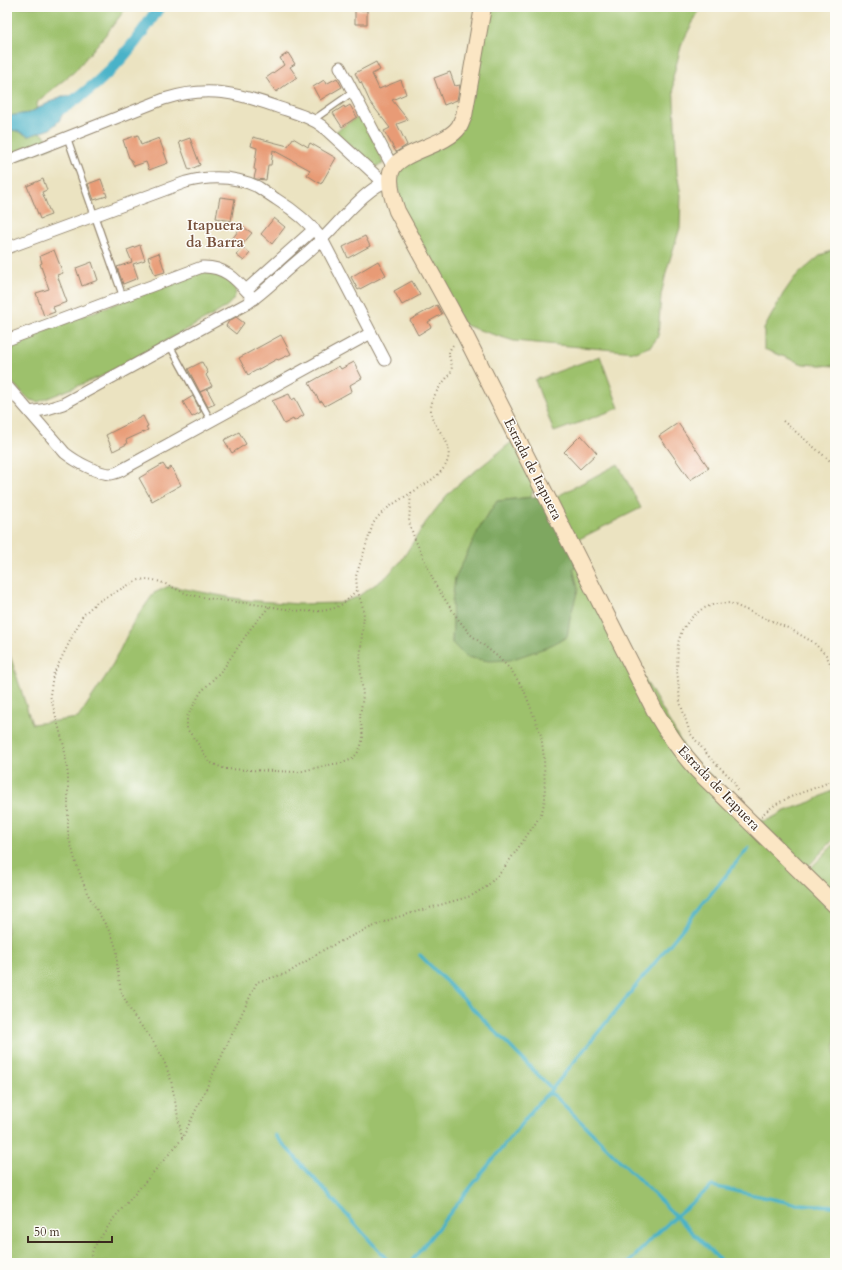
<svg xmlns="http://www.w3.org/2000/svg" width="842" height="1270" font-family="Cardo,serif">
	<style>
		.green { fill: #9dc16c; stroke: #6c7645 }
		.forest { fill: #7ea760; stroke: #5c683f }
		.water { fill: #49b2c8; stroke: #426e73 }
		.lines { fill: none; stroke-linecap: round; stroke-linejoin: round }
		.stream { stroke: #49b2c8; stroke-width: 3.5 }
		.canal { stroke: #49b2c8; stroke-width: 12 }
		.building { fill: #e89b76 }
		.lane-casing { stroke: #938670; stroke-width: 8 }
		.street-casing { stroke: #938670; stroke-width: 13 }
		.secondary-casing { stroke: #938670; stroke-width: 18 }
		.path { stroke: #938670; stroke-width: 2; stroke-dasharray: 1 3; stroke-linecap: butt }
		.lane { stroke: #fff; stroke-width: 5.5 }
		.street { stroke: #fff; stroke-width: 11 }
		.secondary { stroke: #fbe6c4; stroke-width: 16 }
		.labels { text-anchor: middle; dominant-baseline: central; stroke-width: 3; stroke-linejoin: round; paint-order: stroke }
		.street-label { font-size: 14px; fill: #3b2a1e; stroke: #fdfcf7 }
		.neighbourhood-label { font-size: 15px; font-weight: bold; fill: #78523d; stroke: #fdfcf7 }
	</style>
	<rect width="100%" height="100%" fill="#fdfcf7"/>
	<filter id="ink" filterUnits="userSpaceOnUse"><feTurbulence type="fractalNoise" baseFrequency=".025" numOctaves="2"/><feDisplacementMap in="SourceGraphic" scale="8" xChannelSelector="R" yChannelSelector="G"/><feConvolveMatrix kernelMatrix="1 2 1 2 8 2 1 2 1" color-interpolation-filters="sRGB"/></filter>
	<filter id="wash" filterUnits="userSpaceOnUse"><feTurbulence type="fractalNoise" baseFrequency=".012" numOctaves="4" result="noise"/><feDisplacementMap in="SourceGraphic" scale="16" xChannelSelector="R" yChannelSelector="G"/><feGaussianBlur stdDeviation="0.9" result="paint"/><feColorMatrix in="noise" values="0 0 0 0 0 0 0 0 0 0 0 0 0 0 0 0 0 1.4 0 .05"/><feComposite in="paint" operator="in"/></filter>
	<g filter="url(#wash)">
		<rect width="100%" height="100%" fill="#ebe3c1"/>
		<path class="green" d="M7 7H127L107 33 74 72 38 101 36 109 29 113 9 116 7 115Z
			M488 7H701L682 43 673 77 677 174 681 195 680 228 667 269 661 295 658 337 651 346 636 352 514 341 476 329 463 324 403 212 396 178 405 161 451 139Z
			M362 114 381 157 383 164 375 167 335 132Z
			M7 129 17 131 29 136 41 132 54 146 7 164Z
			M835 249V366L803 364 764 349V329L783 294 795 277 821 255Z
			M204 271C215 271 217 273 227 279 247 293 228 306 215 314L102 376 38 402 30 400 7 378V344Z
			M600 356 619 408 554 432 535 380Z
			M513 441 535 483 531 497 497 501 481 525 455 578 452 643 466 657 567 637 570 618 578 589 573 568 579 565 688 754 754 818 764 821 770 819 785 811 811 802 835 789V838L799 876 835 912V1263H7V646L32 724 78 718 110 670 133 623 154 593 169 586 244 600 299 604 340 603 357 597 386 577 401 561 426 522 447 495 454 488Z
			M618 464 641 508 575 541 552 499Z
			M835 843V900L806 873Z"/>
		<path class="forest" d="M542 496 581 563 573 568 578 589 570 618 567 637 545 648 510 660 489 661 466 657 452 643 453 623 452 602 455 578 481 525 497 501Z"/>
		<path class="water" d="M62 96H72L59 121 50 129 29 136 17 131 7 129V115L9 116 29 113Z"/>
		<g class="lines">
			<path class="stream" d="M420 955 552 1089
				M548 1094H552L555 1096 723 1263
				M275 1135 390 1263
				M410 1263 538 1103 552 1089 749 847
				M629 1263 649 1241 676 1216 712 1186 796 1204 835 1206"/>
			<path class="canal" d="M55 112C99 89 133 49 159 7"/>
		</g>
		<g id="blocks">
			<path class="building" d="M355 10H367V24H355Z
				M288 53 295 64 290 67 297 77 276 92 266 78 284 65 280 58Z
				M376 62 380 70 372 74 379 89 401 80 406 94 392 100 408 120 397 124 407 145 396 152 384 131 390 128 370 102 361 82 360 83 355 73Z
				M450 72 455 86 460 85 457 100 444 105 434 78Z
				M337 78 342 87 320 100 313 87 324 80 326 84Z
				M350 105 357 117 342 127 333 113 344 106 345 108Z
				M138 135 141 145 159 138 168 163 149 170 146 162 134 166 130 158H129L123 140Z
				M253 137 288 146 293 138 308 147 310 143 336 158 321 184 307 175 310 170 273 150 271 165H268L266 180 256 179 254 178 256 170 254 169 257 148 251 146Z
				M190 138 200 165 189 170 179 142Z
				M43 179 47 190 42 192 51 215 40 219 27 186Z
				M101 179 107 196 94 200 88 184Z
				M220 197 235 199 231 221 216 218Z
				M274 218 285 227 272 244 261 234Z
				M242 226 252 233 241 246 232 239Z
				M365 236 370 246 348 258 343 247Z
				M140 245 145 260 133 264 138 278 123 284 117 267 132 262 127 250Z
				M242 247 250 253 244 261 236 255Z
				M54 250 63 273 57 275 67 302 53 307 55 312 44 316 36 293 49 289 40 264 42 263 40 256Z
				M159 253 165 272 155 275 148 257Z
				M378 261 386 275 358 290 351 277Z
				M92 262 98 280 82 286 76 268Z
				M412 281 420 295 402 305 394 291Z
				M437 305 442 314 428 322 431 327 418 335 410 320Z
				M236 317 244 323 236 334 226 326 229 321Z
				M281 335 291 354 278 360 277 359 248 375 239 358Z
				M202 362 208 373 206 375 212 386 200 392 188 369Z
				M354 362 362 378 350 385 352 391 325 406 322 401 320 402 309 383 339 366 341 369Z
				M207 389 215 404 208 407 200 392Z
				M289 394 292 400 295 398 304 415 294 421 293 419 284 424 272 401Z
				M193 396 201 412 192 417 183 402Z
				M143 416 148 426 146 427 148 430 126 440 127 444 113 451 106 435Z
				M678 423 709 468 690 480 659 436Z
				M239 432 246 444 232 453 224 440Z
				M581 435 597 453 580 469 564 452Z
				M163 464 167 470 171 467 181 485 152 501 139 478Z"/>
		</g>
	</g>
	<g filter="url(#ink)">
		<use href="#blocks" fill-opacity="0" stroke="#938670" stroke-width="1"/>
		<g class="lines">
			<g class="lane-casing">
				<path id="lane" d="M313 120 353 92
					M67 137 123 297
					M170 346 211 421"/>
			</g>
			<g class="street-casing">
				<path id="street" d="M340 67 393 168
					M7 161 164 99C208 85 238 93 280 108 295 113 310 117 322 126L383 182
					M7 248 186 182C209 176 235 176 258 187 264 191 270 195 276 199 294 210 309 222 322 239L385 360
					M246 290 314 229
					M7 340 202 267C227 266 238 282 254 299
					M7 386 65 453C75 461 98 474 111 474 116 473 121 471 125 468L371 333
					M30 412 47 409 63 404 248 303C261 294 273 283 285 272 297 261 310 251 322 239 338 224 369 184 390 181"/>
			</g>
			<g class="secondary-casing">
				<path id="secondary" d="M483 7 464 116C462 119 461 124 459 127 445 147 397 151 391 172 388 184 393 200 397 211L465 335 656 713C668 734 681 752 697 770L835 905"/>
			</g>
			<path class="path" d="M783 421 835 465
				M269 607 251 628 223 669 201 692 187 717V729L199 745 209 762 225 769 298 772 333 764 342 763 350 760 357 754 361 746 363 737 360 716 363 696 360 663 362 634 364 616 363 608 357 589 356 576 373 524C387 498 442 485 448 459 453 436 430 429 431 408 432 397 439 387 446 379 448 376 451 375 451 371 455 361 442 356 455 343
				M737 790 734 781 710 758 690 733 680 702 677 669 678 643 682 630 691 618 702 609 715 604 730 603 788 628 813 642 826 655 832 667 835 670
				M761 816C784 794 809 793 835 779
				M182 1138 171 1080 163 1058 150 1037 133 1015 121 992 117 966V951L112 936 87 893 76 863 68 835V776L64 746 50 695 53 675 83 615 97 602 136 581C156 574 173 590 191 595 214 600 238 602 261 605 282 608 310 615 331 609 343 606 350 598 357 589
				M88 1263 94 1247 114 1218 182 1139 257 982 288 973 325 949 358 933 391 919 471 896 486 887 502 871 535 824 542 812 545 799 544 758 541 735 524 690 511 670 498 657 470 634 458 619 436 586 414 537 409 522 411 492"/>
			<use href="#lane" class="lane"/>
			<use href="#street" class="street"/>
			<use href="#secondary" class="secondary"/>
		</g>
	</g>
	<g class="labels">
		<g class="street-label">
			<text transform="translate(533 469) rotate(63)">Estrada de Itapuera</text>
			<text transform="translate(719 788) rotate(46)">Estrada de Itapuera</text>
		</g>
		<g class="neighbourhood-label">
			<text x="215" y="225">Itapuera<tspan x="215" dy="17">da Barra</tspan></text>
		</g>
	</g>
	<rect width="842" height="1270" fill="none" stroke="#fdfcf7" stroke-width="24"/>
	<path d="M28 1236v6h84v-6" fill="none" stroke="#3b2a1e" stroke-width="2"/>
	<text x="34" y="1236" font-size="12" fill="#3b2a1e" stroke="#fdfcf7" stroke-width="3" paint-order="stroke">50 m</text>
</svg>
